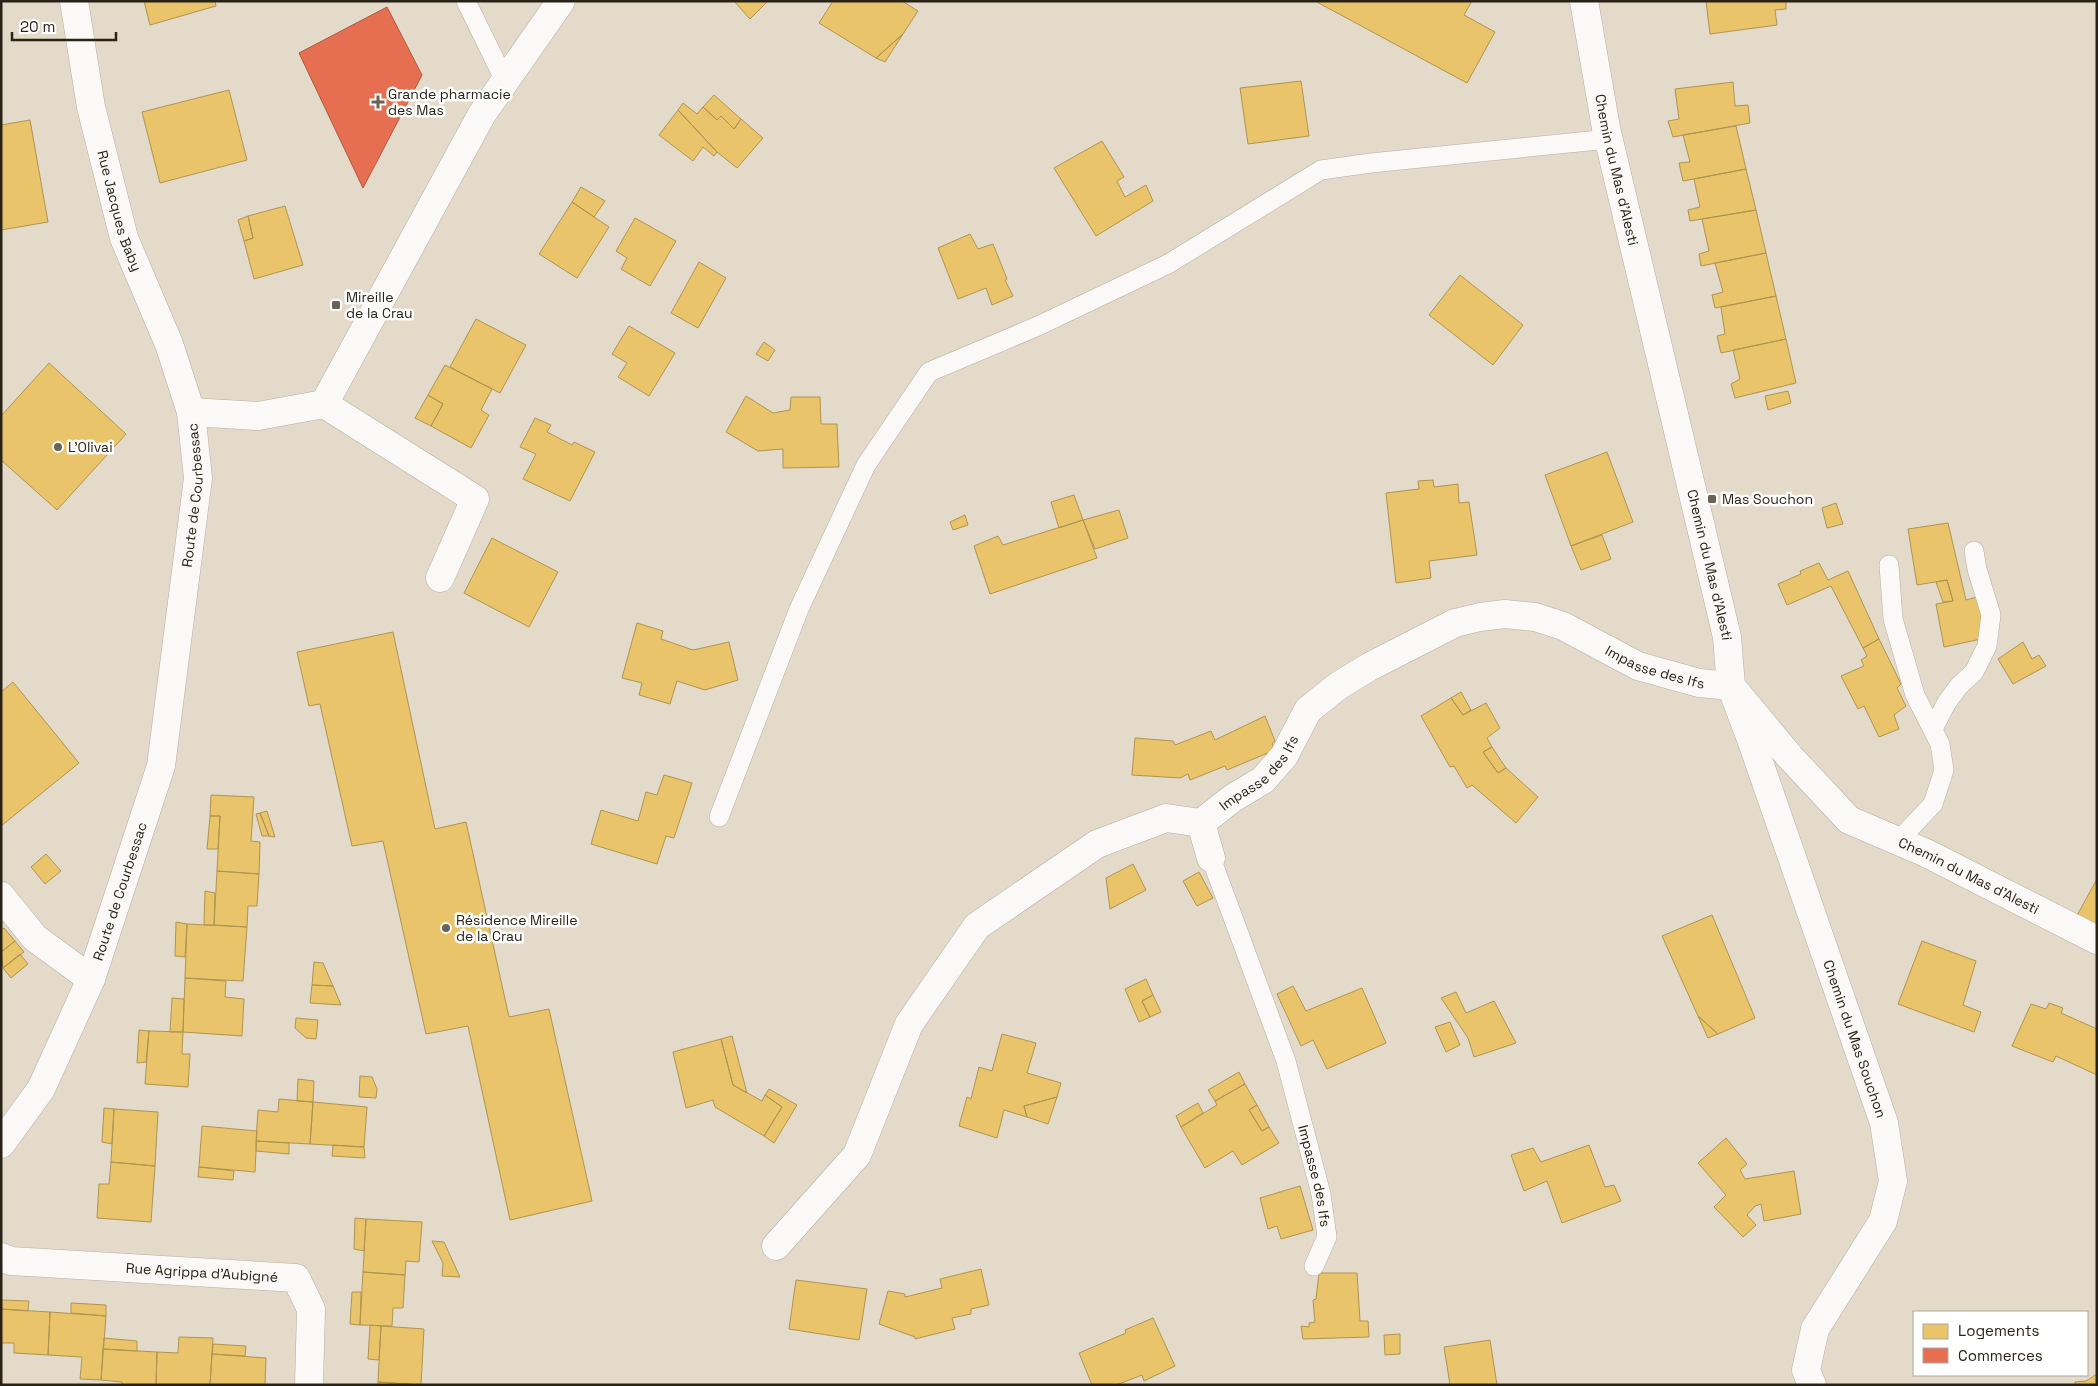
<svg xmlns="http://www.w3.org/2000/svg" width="2098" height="1386" font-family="'Space Grotesk',sans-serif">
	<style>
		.homes { fill: #e9c46a; stroke: #af9451 }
		.shops { fill: #e76f51; stroke: #ae5840 }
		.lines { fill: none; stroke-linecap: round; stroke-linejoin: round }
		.service-casing { stroke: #b5aea1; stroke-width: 20 }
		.minor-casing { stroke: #b5aea1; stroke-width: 29 }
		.tertiary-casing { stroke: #b5aea1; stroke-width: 29 }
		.service { stroke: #fbf9f7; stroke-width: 19 }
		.minor { stroke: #fbf9f7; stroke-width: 28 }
		.tertiary { stroke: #fbf9f7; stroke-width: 28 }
		.poi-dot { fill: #6a6355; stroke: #fff; stroke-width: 2 }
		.labels { text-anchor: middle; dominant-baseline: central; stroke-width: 5; stroke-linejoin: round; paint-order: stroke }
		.poi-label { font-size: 14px; fill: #292317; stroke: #fff; text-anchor: start }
		.street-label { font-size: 14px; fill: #292317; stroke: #fff }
	</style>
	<rect width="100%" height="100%" fill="#e3dac9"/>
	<path class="homes" d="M144 1H215L216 6 150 25Z
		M734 1H768L750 19Z
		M833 1H902L918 11 903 34 876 58 819 23Z
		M1315 1H1472L1464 15 1495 32 1467 83Z
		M1706 1H1786V9L1775 10 1777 25 1710 34Z
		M903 34 885 62 876 58Z
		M1301 81 1309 136 1248 144 1240 88Z
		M1733 82 1735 106 1748 105 1750 123 1673 137 1668 121 1679 119 1675 89Z
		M229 90 247 160 160 183 142 112Z
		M714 95 741 119 734 129 721 116 717 120 703 107Z
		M683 103 697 114 703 107 717 120 721 116 734 129 741 119 763 138 737 168 717 152 678 110Z
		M678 110 717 152 714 156 703 147 693 161 659 135Z
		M30 120 48 222 1 230V125Z
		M1736 126 1746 169 1683 181 1679 163 1690 162 1683 135Z
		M1102 141 1124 177 1117 181 1125 197 1146 185 1153 201 1096 236 1054 168Z
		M1746 169 1756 210 1690 221 1688 210 1700 207 1694 179Z
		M581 187 605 201 594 217 572 202Z
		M572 202 609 227 577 278 539 254Z
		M285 206 303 265 254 279 244 241 253 238 248 216Z
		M1756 210 1766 253 1701 266 1699 254 1709 251 1702 219Z
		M248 216 253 238 244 241 238 220Z
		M635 218 676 241 650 286 621 269 627 258 616 251Z
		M970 234 978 249 993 244 1007 279 1005 280 1013 296 992 305 986 288 958 299 938 248Z
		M1766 253 1776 296 1715 308 1712 295 1723 292 1715 263Z
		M699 262 726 278 698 328 671 313Z
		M1460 275 1523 325 1493 365 1429 315Z
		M1776 296 1786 339 1721 353 1717 336 1725 334 1721 307Z
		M476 319 526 345 500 393 450 367Z
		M629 326 675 353 649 396 618 377 627 363 612 354Z
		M1786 339 1796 383 1735 398 1731 384 1740 379 1733 350Z
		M764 342 775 350 768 361 756 354Z
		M49 363 126 434 57 510 1 460V416Z
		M445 365 492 389 481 410 489 415 471 448 431 426 443 404 428 395Z
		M1788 391 1791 403 1768 410 1765 396Z
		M428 395 443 404 431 426 415 418Z
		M746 396 773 413 790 410 791 397H820L821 424H837L839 467 783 468V449L758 451 726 432Z
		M535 418 551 425 547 432 572 445 574 442 595 452 570 501 523 479 536 454 520 447Z
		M1607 452 1633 522 1571 546 1545 475Z
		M1433 480 1434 487 1458 484 1459 503 1469 502 1477 555 1429 561 1431 578 1396 583 1386 493 1419 489 1418 481Z
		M1074 495 1083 520 1059 528 1051 502Z
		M1836 503 1843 524 1827 528 1822 508Z
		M1119 510 1128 538 1095 549 1083 520Z
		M965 515 968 525 953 530 950 522Z
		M1083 520 1097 558 990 594 974 546 998 536 1003 545Z
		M1948 523 1966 600 1988 594 1995 636 1944 647 1936 604 1953 601 1947 580 1917 585 1908 529Z
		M1602 535 1611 559 1581 570 1571 546Z
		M492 538 558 572 529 627 464 593Z
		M1819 563 1828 580 1848 571 1879 639 1863 648 1831 586 1787 605 1778 584 1801 574 1800 571Z
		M1947 580 1953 601 1943 602 1936 582Z
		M637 623 663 631 661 639 693 650 729 642 738 680 705 690 677 681 670 704 639 695 642 683 622 678Z
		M393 632 435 829 466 822 509 1017 549 1009 592 1201 510 1220 468 1026 426 1034 383 841 352 846 320 704 309 706 297 652Z
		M1879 639 1901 684 1897 688 1906 706 1894 715 1899 729 1879 737 1864 706 1858 709 1841 676 1864 666 1861 660 1867 656 1863 648Z
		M2023 642 2032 659 2039 655 2046 666 2013 684 1998 659Z
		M13 682 79 763 1 826V692Z
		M1461 692 1471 710 1463 715 1451 698Z
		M1451 698 1463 715 1486 703 1500 728 1487 738 1492 747 1483 752 1498 773 1506 768 1538 797 1516 823 1472 785 1467 788 1454 766 1450 767 1421 716Z
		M1265 716 1275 741 1272 744 1275 750 1227 770 1225 766 1190 780 1188 774 1180 778 1132 775 1135 738 1173 741 1175 745 1211 731 1215 740Z
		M1492 747 1506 768 1498 773 1483 752Z
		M664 775 692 783 674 838 666 836 657 864 591 844 601 810 638 821 646 792 657 795Z
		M211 795 254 797 251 841 260 842 259 874 217 871 220 816H210Z
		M267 811 275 837 269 836 260 813Z
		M260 813 269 836H262L256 814Z
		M210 816H220L218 849H207Z
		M46 854 61 871 45 884 31 867Z
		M1133 864 1146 890 1110 909 1106 878Z
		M217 871 259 874 257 906H248L247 927 214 925Z
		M1199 872 1213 898 1197 906 1183 881Z
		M2097 879V930L2075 919Z
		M205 891 215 893 214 925H204Z
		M1712 915 1755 1018 1718 1034 1698 1016 1662 936Z
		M176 922 187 924 185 957 175 956Z
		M187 924 247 927 243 981 185 978Z
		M4 928 15 941 1 952V930Z
		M15 941 24 952 3 968 1 952Z
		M1922 941 1976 961 1963 1005 1981 1012 1974 1032 1898 1004Z
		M20 954 28 964 11 978 3 968Z
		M314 962 323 963 333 986 312 985Z
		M185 978 226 981 225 997 244 999 242 1036 183 1032Z
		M1146 979 1153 995 1142 1001 1150 1017 1139 1022 1125 989Z
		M312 985 333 986 341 1005 310 1003Z
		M1293 986 1306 1011 1362 988 1386 1043 1327 1069 1313 1040 1301 1046 1277 994Z
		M1456 992 1466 1013 1494 1001 1516 1043 1474 1057 1468 1038 1441 998Z
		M1153 995 1161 1012 1150 1017 1142 1001Z
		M172 998 184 999 183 1032H170Z
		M2049 1003 2063 1008 2061 1013 2097 1029V1075L2056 1056 2053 1062 2012 1046 2031 1004 2046 1009Z
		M1698 1016 1718 1034 1708 1038Z
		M296 1018 318 1020 316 1039 306 1038 295 1028Z
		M1450 1022 1460 1045 1446 1052 1435 1027Z
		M139 1030 149 1031 146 1062 137 1063Z
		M149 1031 183 1032 182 1054H190L188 1087 145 1084Z
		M1002 1034 1036 1043 1027 1073 1061 1083 1057 1097 1024 1106 1027 1117 1004 1110 997 1138 959 1126 967 1097 971 1099 979 1067 992 1071Z
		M732 1036 747 1093 733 1085 721 1039Z
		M721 1039 733 1085 762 1101 765 1095 782 1107 764 1136 715 1107 713 1100 686 1108 673 1052Z
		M1239 1072 1245 1084 1215 1101 1208 1090Z
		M360 1076 372 1077 377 1089 376 1098 359 1097Z
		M298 1079 314 1081 313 1102 297 1101Z
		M1245 1084 1257 1105 1249 1110 1262 1131 1269 1127 1279 1143 1242 1165 1233 1151 1205 1168 1181 1127 1217 1105 1215 1101Z
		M769 1089 797 1105 774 1143 764 1136 782 1107 765 1095Z
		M1057 1097 1048 1124 1027 1117 1024 1106Z
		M279 1099 313 1102 310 1144 256 1141 258 1110 278 1112Z
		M313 1102 367 1107 364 1147 310 1144Z
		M1198 1103 1203 1113 1181 1127 1176 1116Z
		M1257 1105 1269 1127 1262 1131 1249 1110Z
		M104 1108 114 1109 112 1144 102 1142Z
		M114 1109 158 1112 155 1166 111 1162Z
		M202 1126 257 1131 255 1172 199 1167Z
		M1726 1138 1747 1164 1740 1170 1745 1179 1794 1171 1801 1214 1764 1221 1761 1204 1755 1206 1747 1215 1756 1225 1743 1237 1714 1207 1726 1195 1698 1163Z
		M256 1141 289 1143V1154L256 1151Z
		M333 1145 364 1147 365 1158 332 1156Z
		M1589 1145 1605 1187 1614 1185 1621 1201 1562 1223 1547 1181 1524 1191 1511 1155 1533 1148 1541 1162Z
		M111 1162 155 1166 151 1222 97 1218 99 1184H109Z
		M199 1167 234 1171 233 1180 198 1177Z
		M1300 1186 1313 1230 1281 1239 1277 1226 1268 1229 1260 1198Z
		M355 1218 366 1219 364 1251 354 1249Z
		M366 1219 422 1222 419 1262 406 1261 405 1275 363 1272Z
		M432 1241 444 1242 460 1277 442 1276 443 1263Z
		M981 1269 989 1305 971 1309V1314L952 1318 955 1329 915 1339V1337L879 1324 888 1291 905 1294V1297L942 1288 940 1279Z
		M363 1272 405 1275 403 1308H393L392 1326 360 1325Z
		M1319 1273H1357L1360 1321H1368L1369 1337 1303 1339 1301 1326 1309 1327V1323L1315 1322 1313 1300 1316 1299Z
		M796 1280 867 1289 859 1340 789 1329Z
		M352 1292H361L360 1325 350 1324Z
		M1 1300 29 1301 28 1311 1 1309Z
		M71 1303 106 1305V1316L71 1313Z
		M1 1309 50 1312 48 1355 14 1353V1343H1Z
		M50 1312 106 1316 101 1380 80 1379 82 1357 48 1355Z
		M1153 1318 1175 1366 1144 1381 1142 1375 1116 1385H1092L1079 1353 1126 1333 1125 1330Z
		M370 1325 381 1326 379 1360 368 1359Z
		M381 1326 424 1329 421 1385 378 1382Z
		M1400 1334V1354L1385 1355 1384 1335Z
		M179 1337 213 1338 210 1385H156L157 1352 178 1353Z
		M104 1338 137 1341V1351L103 1349Z
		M1490 1340 1497 1385H1450L1444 1347Z
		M213 1344 246 1346 245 1356 212 1354Z
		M103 1349 157 1352 156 1385H122V1382L101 1380Z
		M212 1354 266 1358 265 1385H210Z
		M2097 1374V1385H2075V1382L2086 1381Z
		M378 1382 421 1385H378Z"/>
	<path class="shops" d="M387 7 422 75 363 188 299 53Z"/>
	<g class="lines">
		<g class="service-casing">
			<g id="service">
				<path d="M466 1 505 81"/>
				<path d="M1889 565 1893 619 1915 695 1940 744 1944 770 1933 804 1898 841"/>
				<path d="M1933 729 1947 702 1959 686 1974 672 1987 646 1991 615 1977 569 1974 551"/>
				<path d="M719 817 799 609 866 465 929 372 1038 326 1168 264 1321 170 1371 163 1609 139"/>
				<path id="s1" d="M1211 858 1286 1061 1321 1194 1327 1237 1314 1266"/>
			</g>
		</g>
		<g class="minor-casing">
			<g id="minor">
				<path id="s2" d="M74 1 91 107 124 238 169 344 191 412"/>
				<path id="s3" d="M1584 1 1606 128 1727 637 1731 686 1790 757 1849 820 1926 853 2097 940"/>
				<path d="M324 404 475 499 440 578"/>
				<path id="s4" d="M1211 858 1201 823 1233 798 1263 780 1284 756 1308 710 1338 686 1369 667 1455 623 1480 617 1505 614 1535 617 1563 626 1638 666 1699 683 1731 686 1751 739 1884 1123 1893 1181 1883 1221 1815 1329 1806 1370 1812 1385"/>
				<path d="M1 896 35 938 91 979"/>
				<path d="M776 1246 857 1155 909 1024 977 926 1097 844 1166 818 1201 823"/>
				<path id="s5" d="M1 1257 11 1261 296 1278 311 1309 309 1385"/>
			</g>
		</g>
		<g class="tertiary-casing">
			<g id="tertiary">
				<path id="s6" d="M1 1144 41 1089 91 979 161 766 198 478 191 412 258 416 324 404 482 114 561 1"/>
			</g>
		</g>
		<use href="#service" class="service"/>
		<use href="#minor" class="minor"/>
		<use href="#tertiary" class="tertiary"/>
	</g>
	<g class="poi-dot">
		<path d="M375.5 94.5h5v5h5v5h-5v5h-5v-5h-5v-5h5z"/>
		<rect x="331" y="300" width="10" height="10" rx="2.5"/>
		<circle cx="58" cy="447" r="5"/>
		<rect x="1707" y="494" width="10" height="10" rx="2.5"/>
		<circle cx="446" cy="928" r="5"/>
	</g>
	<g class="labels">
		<g class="poi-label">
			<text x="388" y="94">Grande pharmacie<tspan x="388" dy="16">des Mas</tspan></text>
			<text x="346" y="297">Mireille<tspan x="346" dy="16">de la Crau</tspan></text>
			<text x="68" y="447">L'Olivai</text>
			<text x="1722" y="499">Mas Souchon</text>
			<text x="456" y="920">Résidence Mireille<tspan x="456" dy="16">de la Crau</tspan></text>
		</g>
		<g class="street-label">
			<text stroke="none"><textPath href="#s3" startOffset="172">Chemin du Mas d'Alesti</textPath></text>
			<text stroke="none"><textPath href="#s2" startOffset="215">Rue Jacques Baby</textPath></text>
			<text stroke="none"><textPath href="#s6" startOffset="686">Route de Courbessac</textPath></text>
			<text stroke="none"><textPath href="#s3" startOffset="578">Chemin du Mas d'Alesti</textPath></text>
			<text stroke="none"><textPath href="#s4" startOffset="579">Impasse des Ifs</textPath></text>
			<text stroke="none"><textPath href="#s4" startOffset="114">Impasse des Ifs</textPath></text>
			<text stroke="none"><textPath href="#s3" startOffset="1012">Chemin du Mas d'Alesti</textPath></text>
			<text stroke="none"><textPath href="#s6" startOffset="281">Route de Courbessac</textPath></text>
			<text stroke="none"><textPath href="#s4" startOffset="1032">Chemin du Mas Souchon</textPath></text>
			<text stroke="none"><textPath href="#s1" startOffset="335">Impasse des Ifs</textPath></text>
			<text stroke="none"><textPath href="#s5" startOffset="202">Rue Agrippa d'Aubigné</textPath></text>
		</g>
	</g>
	<rect width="2098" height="1386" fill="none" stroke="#292317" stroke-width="5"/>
	<rect x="1913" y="1311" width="175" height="65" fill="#ffffff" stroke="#a9a7a2"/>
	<rect x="1923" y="1324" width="25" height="15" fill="#e9c46a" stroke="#a9a7a2"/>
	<text x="1958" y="1336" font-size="15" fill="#292317">Logements</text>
	<rect x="1923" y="1348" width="25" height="15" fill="#e76f51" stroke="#a9a7a2"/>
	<text x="1958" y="1361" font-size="15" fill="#292317">Commerces</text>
	<path d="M12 32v8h104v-8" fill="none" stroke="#292317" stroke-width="2.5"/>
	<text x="20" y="32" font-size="15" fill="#292317" stroke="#ffffff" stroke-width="4" paint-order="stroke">20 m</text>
</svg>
